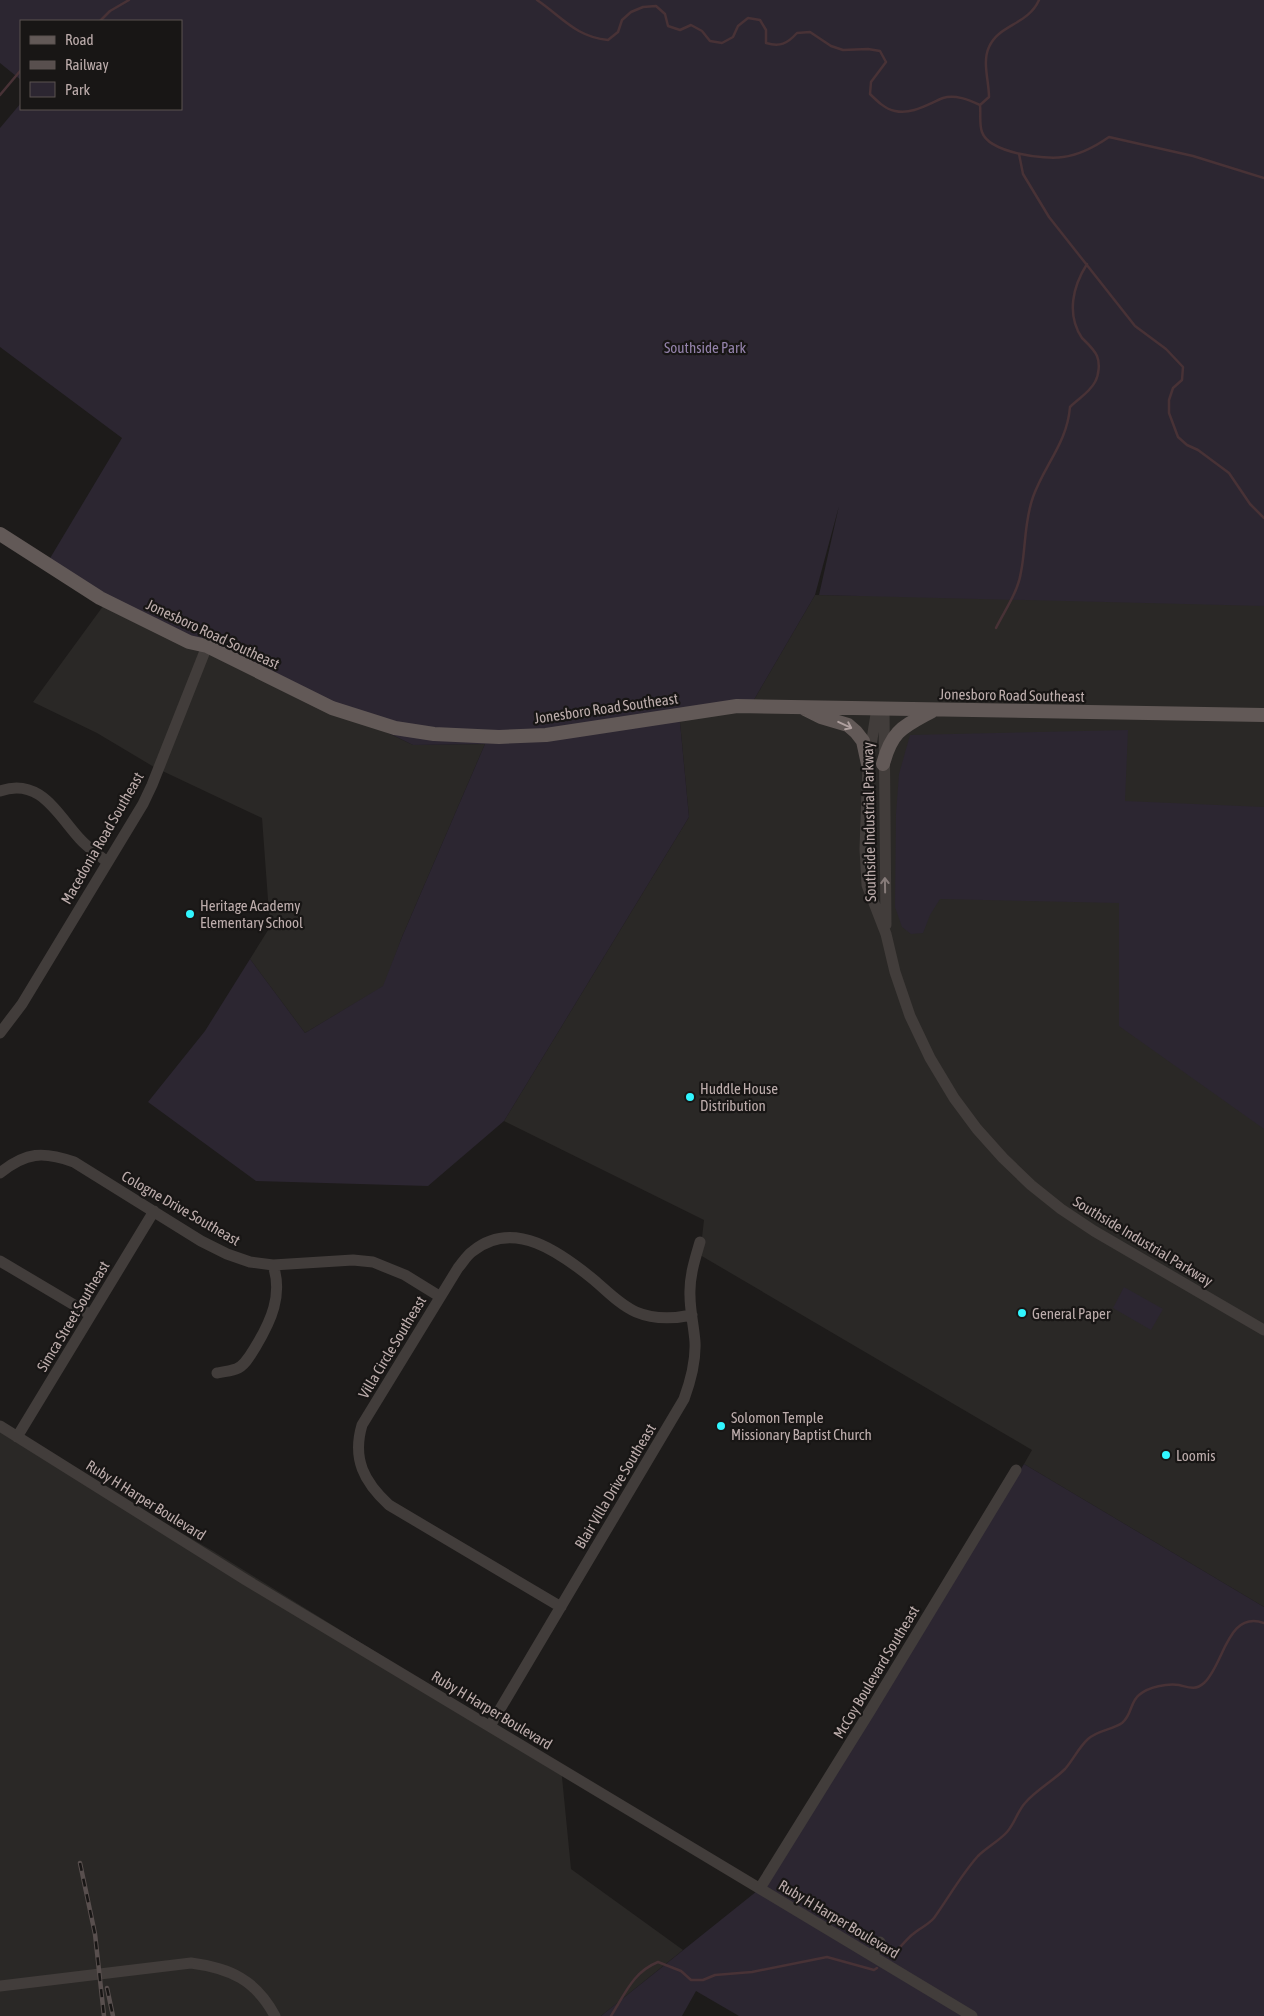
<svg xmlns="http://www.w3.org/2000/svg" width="1264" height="2016" font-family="'Asap Condensed',sans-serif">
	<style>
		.built { fill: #2a2826 }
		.green { fill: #2c2631 }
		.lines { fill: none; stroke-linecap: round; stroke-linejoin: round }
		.stream { stroke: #483236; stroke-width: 2.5 }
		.minor { stroke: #423d3b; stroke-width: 11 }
		.major { stroke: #625957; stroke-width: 14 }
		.rail-casing { stroke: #584f4e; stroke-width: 4.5 }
		.rail { stroke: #181615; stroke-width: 2.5; stroke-dasharray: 8; stroke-linecap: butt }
		.oneway { stroke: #afa09f }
		.oneway2 { stroke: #867b79 }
		.poi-dot { fill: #31f6ff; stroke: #181615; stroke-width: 2 }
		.labels { text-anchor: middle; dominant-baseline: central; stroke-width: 4.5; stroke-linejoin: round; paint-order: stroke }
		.park-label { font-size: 15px; fill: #9382aa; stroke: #181615 }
		.street-label { font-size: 15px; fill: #bdadac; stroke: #181615 }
		.poi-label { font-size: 15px; fill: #bdadac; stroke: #181615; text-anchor: start }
	</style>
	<rect width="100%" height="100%" fill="#1d1b1a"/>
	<path class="built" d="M815 595 1170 600 1264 605V1607L1024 1464 1032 1450 700 1255 704 1220 504 1121 689 817 679 712 748 710Z
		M109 598 413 745 485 744 402 937 384 986 305 1033 250 959 270 927 262 818 154 767 97 733 33 702Z
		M0 1429 213 1551 561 1767 571 1869 683 1950 601 2016H0Z"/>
	<path class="green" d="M0 0H1264V606L819 595 839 506 815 595 748 710 679 712 689 817 504 1121 428 1186 256 1181 148 1102 205 1031 250 959 305 1033 383 986 402 937 485 744 413 745 46 565 122 438 0 347V128L21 103V109H181V21H21V80L0 63Z
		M1128 730 1125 801 1264 807V1129L1119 1026V903L940 899 930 915 923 933 911 934 902 927 895 907 896 814 899 774 910 735Z
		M1124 1287 1163 1309 1151 1330 1113 1308Z
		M1024 1464 1264 1607V2016H739L696 1991 682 2016H601L757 1891Z"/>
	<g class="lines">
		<path class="stream" d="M537 0C562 17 576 37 608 40L618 32 622 20 631 12 643 7 656 6 665 14 668 26 680 30 691 25 702 31 710 41 722 43 733 37 738 26 748 18 760 20 766 30V43C780 47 787 44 797 33L810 32 831 46 843 50 868 49 880 51 886 62 871 82 870 94C877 101 885 109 895 111 912 115 928 104 943 98 955 94 969 100 980 105
			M100 21 110 11 129 0
			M0 95 21 70
			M980 105C981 113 979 124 982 132 989 153 1045 160 1063 157 1079 155 1096 146 1109 137L1193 156 1264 178
			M980 105 989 97C989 81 982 62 989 47 999 24 1028 25 1039 0
			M1019 154 1023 174 1049 217 1135 326 1166 349 1183 367 1182 380 1173 388 1169 400V413L1178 437 1187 445 1198 450 1229 473 1250 504 1264 518
			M996 628C1005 610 1018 592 1021 572 1026 547 1024 522 1033 497 1045 464 1067 443 1070 407 1079 398 1089 393 1095 382 1099 375 1100 363 1097 356 1094 349 1087 343 1082 338 1066 314 1073 286 1087 264
			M900 1947C904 1943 908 1938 913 1934 920 1928 928 1925 934 1918 949 1897 961 1875 978 1856 987 1847 999 1841 1007 1832 1015 1823 1017 1812 1025 1803 1036 1790 1053 1781 1065 1769 1073 1760 1079 1747 1088 1739 1098 1730 1112 1730 1122 1723 1132 1715 1130 1702 1139 1695 1148 1687 1168 1683 1179 1685 1188 1687 1195 1691 1204 1683 1224 1665 1227 1610 1264 1623
			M611 2016C625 1994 633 1972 658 1962L681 1971 691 1980H703L715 1975 752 1972 827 1957 874 1970 877 1968"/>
		<path class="minor" d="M877 708 868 764 865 849 867 885 886 934 895 972 910 1016 930 1058 954 1098 977 1129 1003 1158 1031 1185 1061 1209 1094 1231 1264 1330
			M884 709 886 925
			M0 791C40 777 57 814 80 839 88 848 98 854 107 862
			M0 1033 22 1004 143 804 152 785 207 646
			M0 1173C26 1152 43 1151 74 1162L201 1241 227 1254 250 1262 273 1265 353 1260 373 1262 405 1275 439 1296
			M0 1261 91 1315
			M217 1373C223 1372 230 1371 236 1369 245 1366 251 1354 256 1346 271 1321 283 1295 273 1265
			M0 1426 246 1580 972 2016
			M17 1437 154 1211
			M561 1607 389 1505C364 1482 352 1459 362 1425L458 1268C463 1262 467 1255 473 1251 514 1218 561 1253 594 1280 607 1291 620 1305 636 1312 655 1320 673 1319 692 1315
			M490 1726 684 1399C691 1380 696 1362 695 1342 694 1327 690 1311 690 1296 689 1277 695 1259 700 1242
			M760 1888 870 1711 1016 1470
			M872 1956 880 1942
			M0 1986 191 1963C230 1968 256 1980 275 2016"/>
		<path class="major" d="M0 534 100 598 189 642 207 646 332 708 395 728 434 734 499 737 546 735 737 706 1264 715
			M805 709 821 717 848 725 856 732 863 741 868 764
			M883 764C892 730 903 727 932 711"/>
		<g class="rail-casing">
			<path id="rail" d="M80 1863 95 1934 104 2016
				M107 1988 113 2016"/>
		</g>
		<use href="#rail" class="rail"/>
	</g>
	<defs><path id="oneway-shaft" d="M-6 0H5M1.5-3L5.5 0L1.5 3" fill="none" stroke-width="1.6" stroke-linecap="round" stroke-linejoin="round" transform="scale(1.25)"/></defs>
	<use class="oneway" href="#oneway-shaft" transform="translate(845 725) rotate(25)"/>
	<use class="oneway2" href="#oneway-shaft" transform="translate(885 885) rotate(-91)"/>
	<g class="poi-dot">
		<circle cx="190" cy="914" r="5"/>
		<circle cx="690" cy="1097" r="5"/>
		<circle cx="1022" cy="1313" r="5"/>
		<circle cx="721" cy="1426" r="5"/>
		<circle cx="1166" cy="1455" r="5"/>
	</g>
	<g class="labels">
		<g class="park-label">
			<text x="705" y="347">Southside Park</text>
		</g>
		<g class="street-label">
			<text transform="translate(213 634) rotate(25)">Jonesboro Road Southeast</text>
			<text transform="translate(1012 695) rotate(1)">Jonesboro Road Southeast</text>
			<text transform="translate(606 708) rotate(-8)">Jonesboro Road Southeast</text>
			<text transform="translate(869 822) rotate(-91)">Southside Industrial Parkway</text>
			<text transform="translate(102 838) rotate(-60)">Macedonia Road Southeast</text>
			<text transform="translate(181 1208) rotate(30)">Cologne Drive Southeast</text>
			<text transform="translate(1143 1241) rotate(31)">Southside Industrial Parkway</text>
			<text transform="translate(73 1316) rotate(-59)">Simca Street Southeast</text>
			<text transform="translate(392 1347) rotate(-59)">Villa Circle Southeast</text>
			<text transform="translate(615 1486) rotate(-59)">Blair Villa Drive Southeast</text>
			<text transform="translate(146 1500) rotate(32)">Ruby H Harper Boulevard</text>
			<text transform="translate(876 1672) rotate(-59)">McCoy Boulevard Southeast</text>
			<text transform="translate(492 1710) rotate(31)">Ruby H Harper Boulevard</text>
			<text transform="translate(839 1919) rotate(31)">Ruby H Harper Boulevard</text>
		</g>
		<g class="poi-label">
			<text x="200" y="905">Heritage Academy<tspan x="200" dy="17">Elementary School</tspan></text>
			<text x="700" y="1088">Huddle House<tspan x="700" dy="17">Distribution</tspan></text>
			<text x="1032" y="1313">General Paper</text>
			<text x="731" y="1417">Solomon Temple<tspan x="731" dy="17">Missionary Baptist Church</tspan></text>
			<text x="1176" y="1455">Loomis</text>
		</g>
	</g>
	<rect x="20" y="20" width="162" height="90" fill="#181615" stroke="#5a5251"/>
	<rect x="30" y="36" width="25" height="8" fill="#625957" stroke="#5a5251"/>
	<text x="65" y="45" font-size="15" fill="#bdadac">Road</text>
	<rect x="30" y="61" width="25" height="8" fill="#584f4e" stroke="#5a5251"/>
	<text x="65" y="70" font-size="15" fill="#bdadac">Railway</text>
	<rect x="30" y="82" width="25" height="15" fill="#2c2631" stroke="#5a5251"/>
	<text x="65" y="95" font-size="15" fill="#bdadac">Park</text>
</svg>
